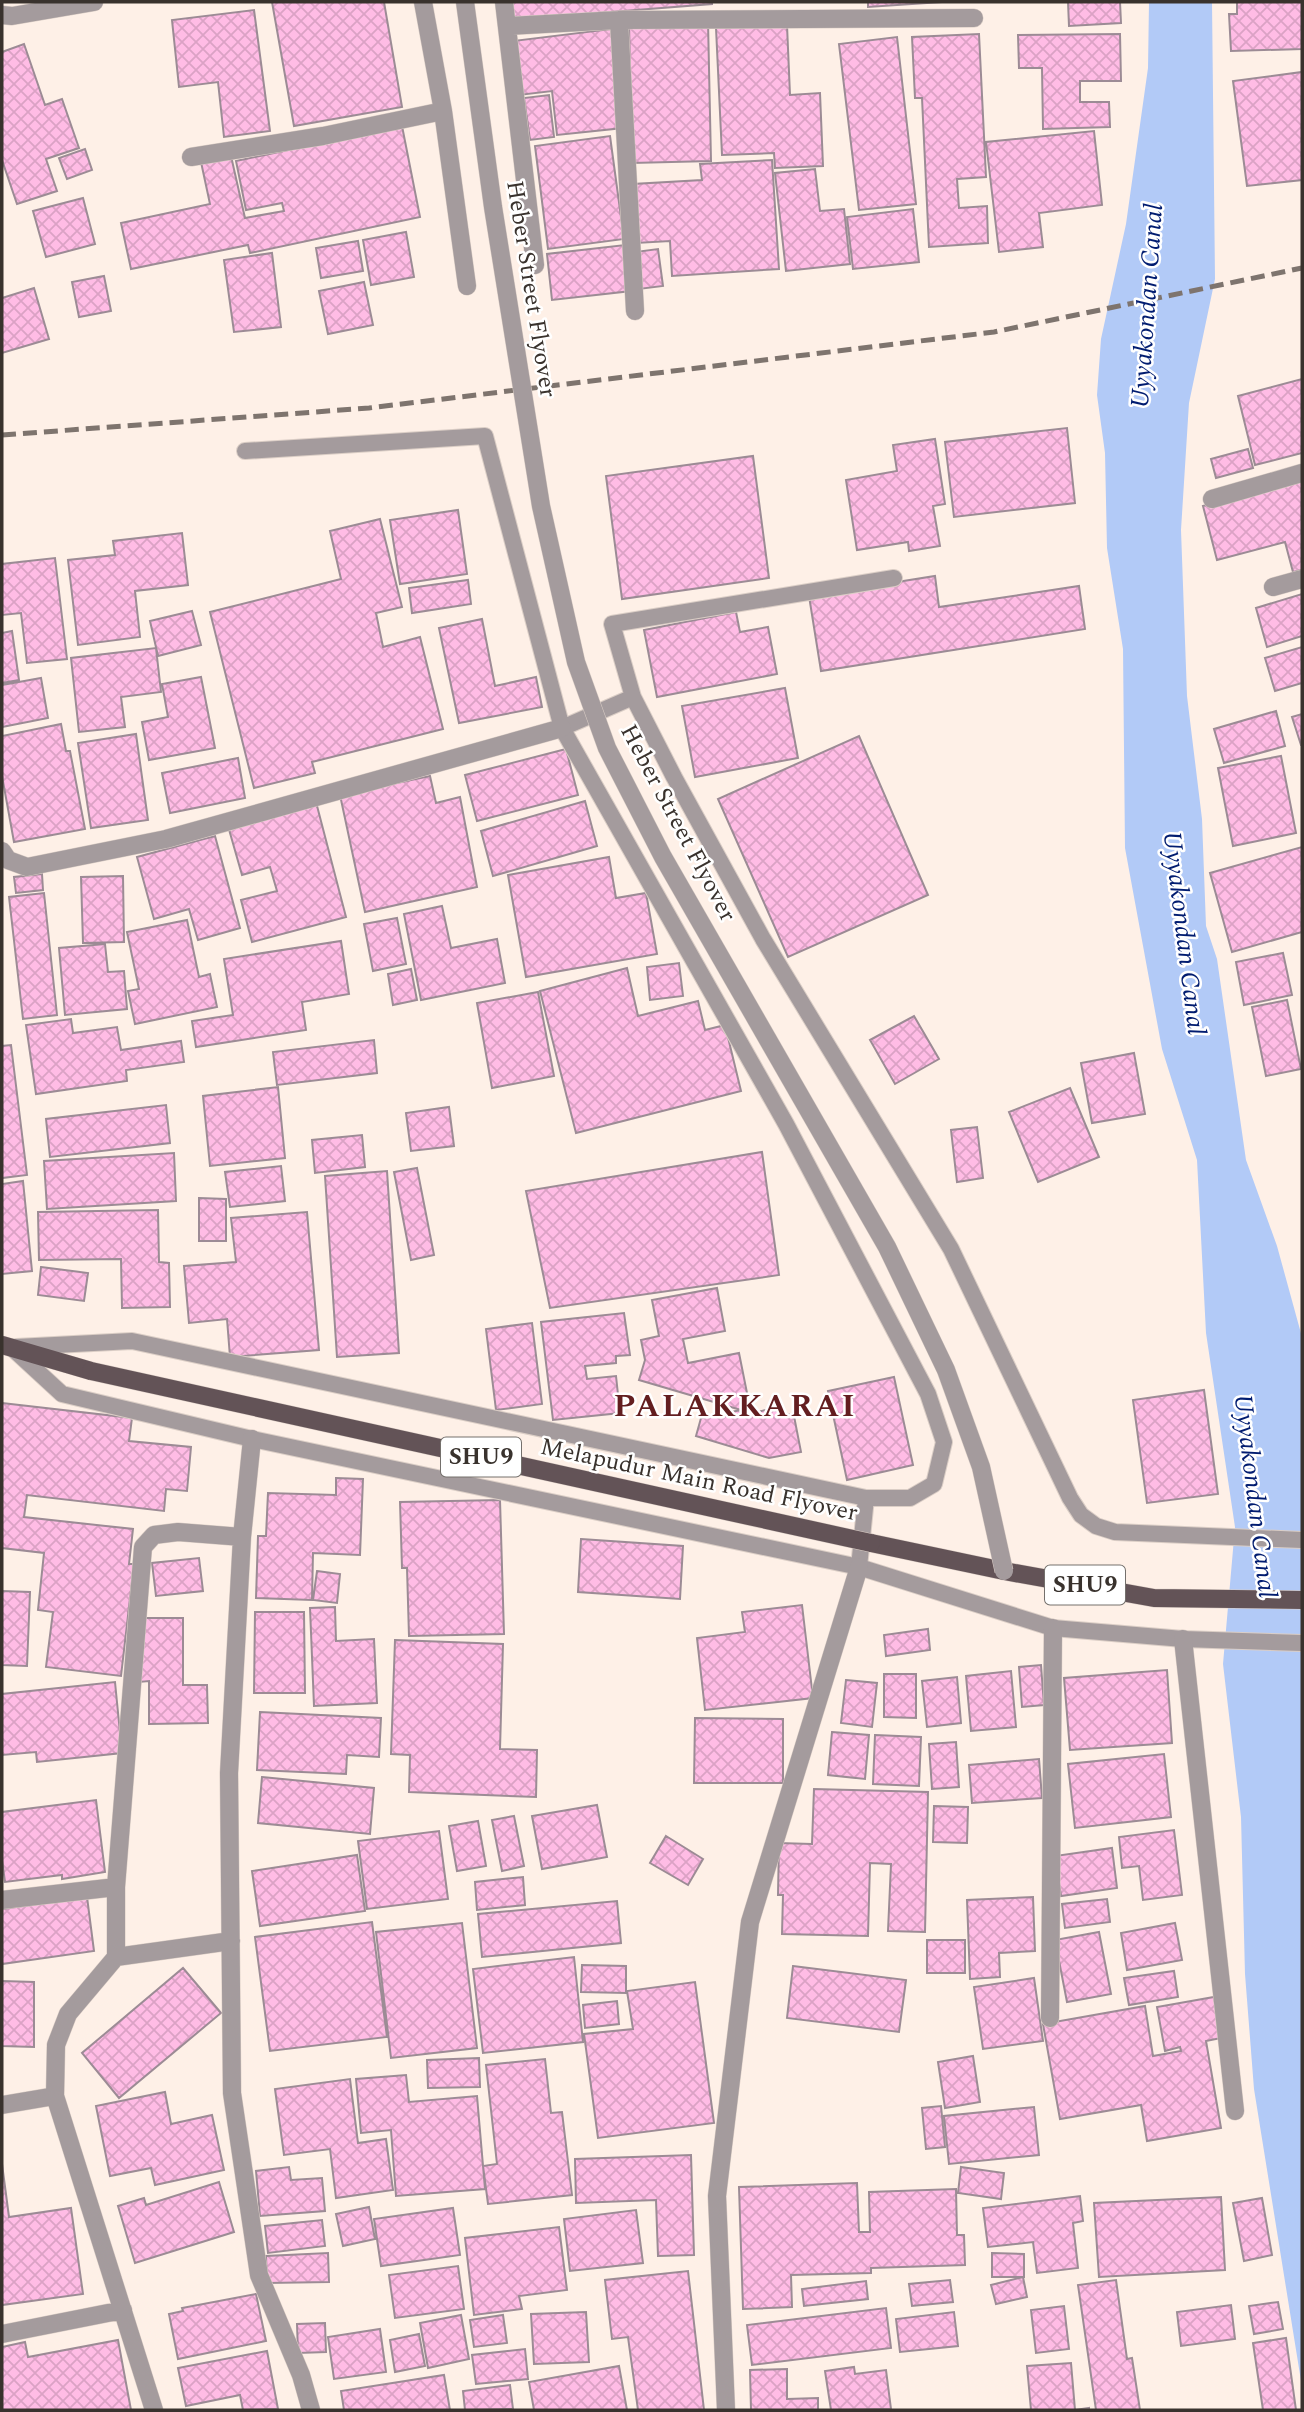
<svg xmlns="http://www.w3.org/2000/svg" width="1304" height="2412" font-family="Spectral,serif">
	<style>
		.water { fill: #b2caf7 }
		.building { fill: url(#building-cross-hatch); stroke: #9c8b95; stroke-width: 2 }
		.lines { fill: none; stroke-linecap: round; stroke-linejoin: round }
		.service-casing { stroke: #dbcec6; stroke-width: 18 }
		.minor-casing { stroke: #dbcec6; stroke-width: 19 }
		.tertiary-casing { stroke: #dbcec6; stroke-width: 19 }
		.primary-casing { stroke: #dbcec6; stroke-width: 19 }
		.service { stroke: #a49b9d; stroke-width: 16 }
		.minor { stroke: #a49b9d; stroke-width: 18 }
		.tertiary { stroke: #a49b9d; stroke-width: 18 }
		.primary { stroke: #635357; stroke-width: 18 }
		.rail { stroke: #7e746e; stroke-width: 5; stroke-dasharray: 14 7; stroke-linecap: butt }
		.tertiary-bridge-casing { stroke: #dbcec6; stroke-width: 19; stroke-linecap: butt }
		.primary-bridge-casing { stroke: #dbcec6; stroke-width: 19; stroke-linecap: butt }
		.tertiary-bridge { stroke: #a49b9d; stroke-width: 18 }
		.primary-bridge { stroke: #635357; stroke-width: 18 }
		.labels { text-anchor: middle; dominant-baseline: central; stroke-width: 5; stroke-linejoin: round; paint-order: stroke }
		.shield { fill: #fff; stroke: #74706c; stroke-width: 2 }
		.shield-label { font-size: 23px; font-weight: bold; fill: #39322d }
		.street-label { font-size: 24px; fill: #39322d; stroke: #fff }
		.water-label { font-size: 26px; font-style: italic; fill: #011c70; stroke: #fff }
		.district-label { font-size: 32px; font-weight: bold; letter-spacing: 2px; fill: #631e20; stroke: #fff }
	</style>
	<defs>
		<pattern id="building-cross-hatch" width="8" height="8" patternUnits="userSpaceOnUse" patternTransform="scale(1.75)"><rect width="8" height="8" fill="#ffbce5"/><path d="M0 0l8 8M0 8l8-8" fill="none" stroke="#dba2c5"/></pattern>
	</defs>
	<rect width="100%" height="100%" fill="#fef0e7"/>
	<path class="water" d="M1149 2H1212L1215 279 1189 403 1181 530 1187 696 1202 819 1206 926 1217 959 1246 1160 1277 1246 1302 1337V2387L1254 2089 1245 1974 1241 1817 1223 1664 1235 1527 1206 1333 1197 1160 1162 1049 1125 848 1123 649 1107 548 1105 453 1097 395 1101 339 1126 224 1148 68Z"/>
	<path class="building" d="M272 2H384L402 107 294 126Z
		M507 2H712V4L509 20Z
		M868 2H942L868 7Z
		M1068 2H1120L1121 23 1069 26Z
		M1237 2H1302V49L1231 51 1229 14H1237Z
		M254 10 270 131 224 137 218 82 179 87 172 20Z
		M708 21 711 161 632 163 629 23Z
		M787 25 790 95 820 93 823 166 775 168 774 153 722 155 716 28Z
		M611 29 623 128 557 135 552 91 519 95 513 41Z
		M979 34 986 177 957 179 959 208 987 206 988 243 929 247 922 98H915L912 37Z
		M1120 34 1121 81H1080V102H1109L1110 127 1043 129 1042 68H1019L1018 35Z
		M897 37 916 204 859 210 839 44Z
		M24 44 45 105 62 99 79 148 46 159 57 191 17 204 2 160V52Z
		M1302 72V180L1247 186 1233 81Z
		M549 95 554 137 530 140 524 98Z
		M402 126 420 217 250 253 248 245 131 269 121 223 210 204 201 162 231 156 245 218 284 211 282 203 246 210 236 161Z
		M1094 131 1102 205 1039 213 1043 247 999 252 986 142Z
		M610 136 624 239 548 249 535 146Z
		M85 149 92 170 67 179 59 158Z
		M772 160 779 269 672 276 670 241 636 243 633 184 702 180 700 164Z
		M815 169 820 211 844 209 850 264 786 271 775 173Z
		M83 198 95 244 46 257 33 211Z
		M913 209 919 262 853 269 847 217Z
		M406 232 414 277 371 285 363 240Z
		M358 241 363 271 321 278 316 248Z
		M625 245 631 291 552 300 547 254Z
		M658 249 663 286 639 289 635 252Z
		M272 253 281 327 234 332 224 260Z
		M104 276 111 311 79 317 72 282Z
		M364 282 373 325 328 334 319 291Z
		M34 288 49 339 2 353V298Z
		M1302 379V453L1255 465 1238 396Z
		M1067 428 1075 503 954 517 945 442Z
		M935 439 945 504 933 506 940 546 909 551 908 542 857 550 846 480 897 471 893 445Z
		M1248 449 1253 468 1216 478 1211 459Z
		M753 456 769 578 622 599 606 476Z
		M1302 479V570L1293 572 1285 542 1217 560 1203 506Z
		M458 510 467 574 400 584 390 520Z
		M380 519 402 607 376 613 383 647 420 637 443 729 312 762 315 773 254 788 210 612 341 579 330 531Z
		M182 533 188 585 135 591 140 637 78 645 68 560 115 555 113 541Z
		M55 558 67 659 27 663 21 613 2 615V564Z
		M935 576 939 607 1079 586 1085 629 821 671 809 596Z
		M468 580 471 604 412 613 409 588Z
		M1302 594V636L1267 647 1256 608Z
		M192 611 201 645 158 656 150 621Z
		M736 612 740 632 768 627 777 674 657 697 644 630Z
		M482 619 495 686 536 677 542 707 459 723 439 628Z
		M12 631 19 680 2 683V633Z
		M1302 647V683L1275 691 1265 658Z
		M156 648 161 692 121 697 125 727 79 732 71 658Z
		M201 677 215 748 149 760 142 722 168 717 162 684Z
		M41 678 48 718 2 727V685Z
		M785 688 798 758 695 777 682 706Z
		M1276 711 1285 746 1224 763 1214 729Z
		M1302 714V745H1301L1292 717Z
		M61 724 66 751H70L85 829 14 842 2 776V736Z
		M136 734 148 820 91 828 78 743Z
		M859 736 928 895 788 957 718 799Z
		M566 749 578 795 477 821 465 775Z
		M1281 756 1296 833 1233 846 1218 768Z
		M238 758 245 798 170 813 162 773Z
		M430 776 436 803 460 797 477 887 365 912 340 795Z
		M585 801 597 846 493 876 481 831Z
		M316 802 346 917 252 942 241 900 277 891 270 867 242 875 228 826Z
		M215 836 240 928 198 940 189 909 154 919 137 857Z
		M1302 847V932L1232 952 1210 873Z
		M609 857 616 898 646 893 657 954 526 977 508 875Z
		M42 874 43 890 16 893 14 877Z
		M123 876 124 942 83 943 81 877Z
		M44 893 57 1015 23 1019 9 897Z
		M442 906 451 948 497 939 505 983 421 1000 404 914Z
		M397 918 406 964 373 971 364 924Z
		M187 920 199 977 210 974 217 1007 135 1024 128 991 139 989 127 932Z
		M341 941 349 994 302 1002 306 1030 196 1047 192 1021 233 1015 224 959Z
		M105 944 108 972 124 971 127 1009 65 1015 59 948Z
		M1283 953 1292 995 1244 1005 1236 962Z
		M679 963 683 996 650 1000 647 967Z
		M627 968 638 1016 698 1001 705 1030 725 1025 741 1091 576 1133 540 991Z
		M411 969 417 1000 393 1005 388 974Z
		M538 992 554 1076 492 1088 477 1003Z
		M1287 1000 1301 1069 1266 1076 1252 1007Z
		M914 1016 939 1059 895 1084 870 1040Z
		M71 1019 73 1033 117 1027 121 1050 181 1041 184 1062 126 1070 127 1081 36 1094 26 1025Z
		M374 1040 377 1073 277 1085 273 1052Z
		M11 1045 27 1175 2 1178V1046Z
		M1134 1053 1145 1114 1092 1123 1081 1063Z
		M278 1087 285 1158 210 1166 203 1096Z
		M1070 1088 1099 1157 1038 1182 1009 1112Z
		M166 1105 170 1143 50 1157 46 1119Z
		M449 1107 454 1146 411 1151 406 1113Z
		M977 1127 983 1178 957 1182 951 1130Z
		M362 1135 365 1167 315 1173 312 1140Z
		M762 1152 779 1275 550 1308 526 1191Z
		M174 1153 176 1201 47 1209 44 1161Z
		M281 1166 285 1201 230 1207 225 1172Z
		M417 1168 434 1255 411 1260 394 1172Z
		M387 1171 399 1353 337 1357 325 1176Z
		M23 1181 32 1271 2 1274V1184Z
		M199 1198 226 1199V1241H199Z
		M158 1210 159 1262 169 1263 170 1307 122 1308 121 1259 39 1260 38 1212Z
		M307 1212 319 1350 230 1357 227 1319 189 1323 184 1266 236 1262 231 1218Z
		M41 1267 88 1273 84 1301 38 1295Z
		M717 1288 725 1331 683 1339 688 1363 739 1353 747 1393 741 1415 771 1409 794 1416 801 1452 769 1458 696 1436 701 1418 741 1410 639 1380 645 1360 641 1340 659 1336 652 1300Z
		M624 1313 630 1355 616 1356V1363L585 1366 587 1379 616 1376 620 1413 553 1420 541 1322Z
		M532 1323 542 1404 496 1410 486 1329Z
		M894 1377 913 1465 847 1480 828 1391Z
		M1204 1390 1218 1494 1147 1503 1133 1400Z
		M2 1403 132 1418 129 1441 191 1447 187 1491 166 1489 164 1511 27 1495 24 1517 133 1529 129 1564H134L121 1676 46 1667 53 1612 38 1610 44 1553 2 1548Z
		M336 1478 363 1479 360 1555 313 1553 312 1600 256 1598 258 1536H266L268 1493 336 1495Z
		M500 1500 504 1634 409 1636 407 1568H402L400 1502Z
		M581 1539 683 1546 680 1599 578 1592Z
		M199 1558 203 1591 156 1596 152 1563Z
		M317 1571 340 1574 337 1603 313 1600Z
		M2 1591 30 1592 27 1666 2 1665Z
		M802 1605 813 1698 705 1710 697 1638 745 1632 742 1612Z
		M335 1607 336 1641 374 1639 377 1703 314 1706 310 1608Z
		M255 1612H304L305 1693H254Z
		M138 1618H183V1685H207L208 1723 149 1724V1681L139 1682Z
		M928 1629 930 1650 886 1656 884 1635Z
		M395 1640 503 1644 500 1749 537 1750 536 1797 409 1792 410 1755 391 1754Z
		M1041 1665 1044 1705 1022 1707 1019 1667Z
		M1167 1670 1172 1743 1070 1750 1064 1678Z
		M1011 1671 1016 1727 971 1731 966 1676Z
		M884 1674H916V1718L884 1717Z
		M957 1677 961 1723 927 1727 922 1681Z
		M846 1680 877 1683 872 1727 841 1723Z
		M115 1682 122 1753 37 1762 36 1752 2 1755V1694Z
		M260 1712 381 1718 379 1757 347 1755 346 1774 257 1770Z
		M695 1718 783 1719V1783H694Z
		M832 1732 869 1735 865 1779 828 1775Z
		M875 1735 921 1737 919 1786 873 1784Z
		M956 1742 959 1787 932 1789 929 1744Z
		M1164 1754 1171 1817 1075 1828 1068 1764Z
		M1039 1759 1042 1798 972 1803 969 1765Z
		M262 1777 374 1788 370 1834 258 1823Z
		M814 1789 928 1792 925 1932 888 1931 891 1864 870 1863 868 1936 782 1934 783 1895H778L779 1843 812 1844Z
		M96 1800 105 1872 62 1879V1875L5 1882 2 1860V1812Z
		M597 1805 607 1857 542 1869 532 1816Z
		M934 1806 968 1807 967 1843 933 1842Z
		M514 1816 524 1866 502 1871 492 1820Z
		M478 1821 486 1866 457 1871 449 1826Z
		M1174 1830 1182 1895 1143 1900 1139 1866 1122 1868 1119 1837Z
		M439 1831 448 1899 367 1909 358 1841Z
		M666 1836 703 1859 688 1885 650 1863Z
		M1112 1848 1117 1888 1061 1896 1055 1856Z
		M357 1855 365 1911 260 1926 252 1871Z
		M523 1877 525 1905 477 1910 475 1882Z
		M87 1897 94 1951 2 1964V1909Z
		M1033 1897 1035 1951 999 1953 1000 1977 970 1979 967 1900Z
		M1107 1899 1110 1922 1065 1928 1062 1904Z
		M617 1901 621 1943 482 1957 478 1914Z
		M372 1922 387 2037 270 2051 255 1937Z
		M462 1923 477 2048 391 2058 376 1932Z
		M1175 1923 1182 1960 1127 1970 1121 1933Z
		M1099 1932 1111 1994 1067 2002 1055 1940Z
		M927 1940H965V1973H927Z
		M574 1957 583 2042 483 2053 473 1969Z
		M582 1965 626 1966V1993L581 1992Z
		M793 1966 906 1980 899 2032 787 2018Z
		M183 1968 221 2013 119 2098 82 2053Z
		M1174 1971 1178 1997 1129 2005 1124 1978Z
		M1034 1978 1043 2041 983 2049 974 1987Z
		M2 1981 34 1982V2047L2 2046Z
		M695 1982 714 2123 598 2138 584 2034 633 2029 627 1991Z
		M1214 1997 1221 2038 1206 2041 1221 2128 1147 2141 1141 2105 1060 2119 1043 2024 1145 2006 1153 2056 1181 2051 1180 2047 1165 2051 1157 2007Z
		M617 2001 619 2024 585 2028 583 2005Z
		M973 2056 980 2102 945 2108 938 2062Z
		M479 2058 480 2087 428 2088 427 2060Z
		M545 2059 551 2113 562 2112 572 2195 488 2204 483 2166 497 2164 486 2065Z
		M406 2075 409 2102 477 2096 485 2189 396 2196 391 2130 361 2133 356 2079Z
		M350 2079 358 2143 386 2139 393 2190 336 2198 330 2149 284 2155 275 2089Z
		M165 2092 171 2124 212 2115 224 2170 155 2185 151 2168 110 2176 96 2106Z
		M941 2106 945 2147 926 2149 922 2108Z
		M1034 2107 1039 2155 949 2164 944 2116Z
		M691 2155 694 2255 658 2256 656 2200 576 2203 575 2159Z
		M2 2164 9 2217 71 2208 83 2294 2 2305Z
		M289 2167 291 2180 322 2178 325 2211 260 2216 256 2171Z
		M961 2167 1004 2173 1001 2199 958 2193Z
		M219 2182 234 2232 135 2263 118 2206 144 2198 146 2205Z
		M857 2183 859 2232H870L869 2192 956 2189 957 2235H964L965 2265 871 2268V2273L791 2275 792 2307 743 2309 739 2187Z
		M1080 2196 1083 2221 1073 2223 1078 2268 1037 2273 1033 2242 988 2247 983 2208Z
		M1221 2197 1225 2270 1099 2277 1094 2203Z
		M1262 2198 1272 2255 1244 2261 1233 2203Z
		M369 2207 375 2239 343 2246 336 2214Z
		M453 2208 460 2255 381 2266 374 2219Z
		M636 2210 643 2263 570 2271 564 2219Z
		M322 2220 325 2246 268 2253 265 2226Z
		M559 2227 567 2290 519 2296 522 2309 474 2315 465 2238Z
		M328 2253 329 2282 267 2283 266 2256Z
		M992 2253 1024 2254V2277H992Z
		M458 2266 464 2309 395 2318 389 2275Z
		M688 2271 704 2410H638L628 2337 612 2339 605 2280Z
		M1023 2277 1027 2297 996 2304 991 2285Z
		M950 2280 953 2302 912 2306 909 2284Z
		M1116 2280 1127 2359 1132 2358 1140 2410H1096L1078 2285Z
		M866 2281 868 2299 804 2306 802 2289Z
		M256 2294 266 2341 178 2359 169 2314 183 2311 182 2308Z
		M1278 2302 1283 2329 1254 2334 1249 2306Z
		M1231 2305 1235 2339 1181 2346 1177 2312Z
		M1064 2306 1069 2349 1036 2353 1031 2310Z
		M886 2308 891 2348 752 2365 747 2325Z
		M586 2312 589 2362 534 2364 531 2314Z
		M954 2312 958 2346 900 2352 896 2319Z
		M461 2315 469 2359 428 2368 420 2323Z
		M503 2315 507 2343 474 2347 470 2320Z
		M325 2323 326 2352 298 2353 297 2324Z
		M380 2329 386 2372 334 2379 328 2337Z
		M419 2334 425 2366 395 2372 390 2340Z
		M1286 2338 1296 2410H1263L1253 2343Z
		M118 2340 131 2410H2V2347L25 2342 28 2357Z
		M525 2349 528 2379 476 2384 472 2355Z
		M267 2351 278 2409 243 2410 240 2395 186 2406 178 2368Z
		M1071 2363 1075 2410 1089 2408V2410H1031L1027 2366Z
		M619 2366 627 2410H534L529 2382Z
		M854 2367 855 2374 886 2370 891 2409 831 2410 825 2371Z
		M787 2369V2399L818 2398V2410H751L750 2370Z
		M444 2375 450 2410H344L341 2391Z
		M510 2385 513 2409 465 2410 463 2391Z"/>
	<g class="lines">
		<g class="service-casing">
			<path id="service" d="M894 578 612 624 633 697 674 777 763 939 951 1249 1070 1498 1081 1515 1096 1526 1115 1532 1302 1540
				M562 728 633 697
				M11 1347 62 1394 252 1439 859 1567 1053 1628 1183 1639 1302 1643
				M16 1347 132 1341 866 1498H910L934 1484 944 1442 928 1394 786 1124 562 728 485 436 245 451
				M859 1567 866 1498"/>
		</g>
		<g class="minor-casing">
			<path id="minor" d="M423 2 443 111 467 286
				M504 2 535 265
				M2 15 12 16 94 2
				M619 20 635 311
				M507 26 619 20 974 18
				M191 157 323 136 443 111
				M1212 499 1302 473
				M1273 587 1302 579
				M2 851 8 860 27 867 166 839 562 728
				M252 1439 242 1537 229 1773 232 2093 259 2275 301 2375 311 2410
				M1183 1639 1235 2111
				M2 1900 116 1887
				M116 1957 231 1941
				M1050 2018 1053 1628
				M55 2096 56 2045 68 2014 116 1957V1887L143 1547 154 1535 178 1532 242 1537
				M2 2105 55 2096 154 2410
				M2 2334 123 2310"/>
		</g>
		<g class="tertiary-casing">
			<path id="tertiary" d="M726 2410 717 2196 750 1922 859 1567"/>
		</g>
		<g class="primary-casing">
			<path id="primary" d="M2 1345 91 1371
				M871 1543 1004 1571 1154 1598 1302 1600"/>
		</g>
		<use href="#service" class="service"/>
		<use href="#minor" class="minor"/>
		<use href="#tertiary" class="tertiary"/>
		<use href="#primary" class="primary"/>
		<path class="rail" d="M2 435 369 408 994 332 1302 268"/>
		<g class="tertiary-bridge-casing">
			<path id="tertiary-bridge" d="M465 2 493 207 541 506 576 662 607 748 663 857 887 1247 946 1370 981 1467 1004 1571"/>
		</g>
		<g class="primary-bridge-casing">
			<path id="primary-bridge" d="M91 1371 871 1543"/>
		</g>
		<use href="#tertiary-bridge" class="tertiary-bridge"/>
		<use href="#primary-bridge" class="primary-bridge"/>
	</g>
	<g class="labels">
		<g class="shield">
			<rect x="441" y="1437.5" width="80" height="39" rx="5"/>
			<rect x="1045" y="1565.5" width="80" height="39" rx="5"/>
		</g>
		<g class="shield-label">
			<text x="481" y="1457">SHU9</text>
			<text x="1085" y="1585">SHU9</text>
		</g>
		<g class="street-label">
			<text transform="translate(531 289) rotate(81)">Heber Street Flyover</text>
			<text transform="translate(678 823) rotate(62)">Heber Street Flyover</text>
			<text transform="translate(699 1480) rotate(12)">Melapudur Main Road Flyover</text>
		</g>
		<g class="water-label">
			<text transform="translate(1147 306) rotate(-86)">Uyyakondan Canal</text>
			<text transform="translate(1184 933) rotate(83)">Uyyakondan Canal</text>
			<text transform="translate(1255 1496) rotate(83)">Uyyakondan Canal</text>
		</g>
		<g class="district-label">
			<text x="735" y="1406">PALAKKARAI</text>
		</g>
	</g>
	<rect width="1304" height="2412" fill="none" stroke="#39322d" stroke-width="7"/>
</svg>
